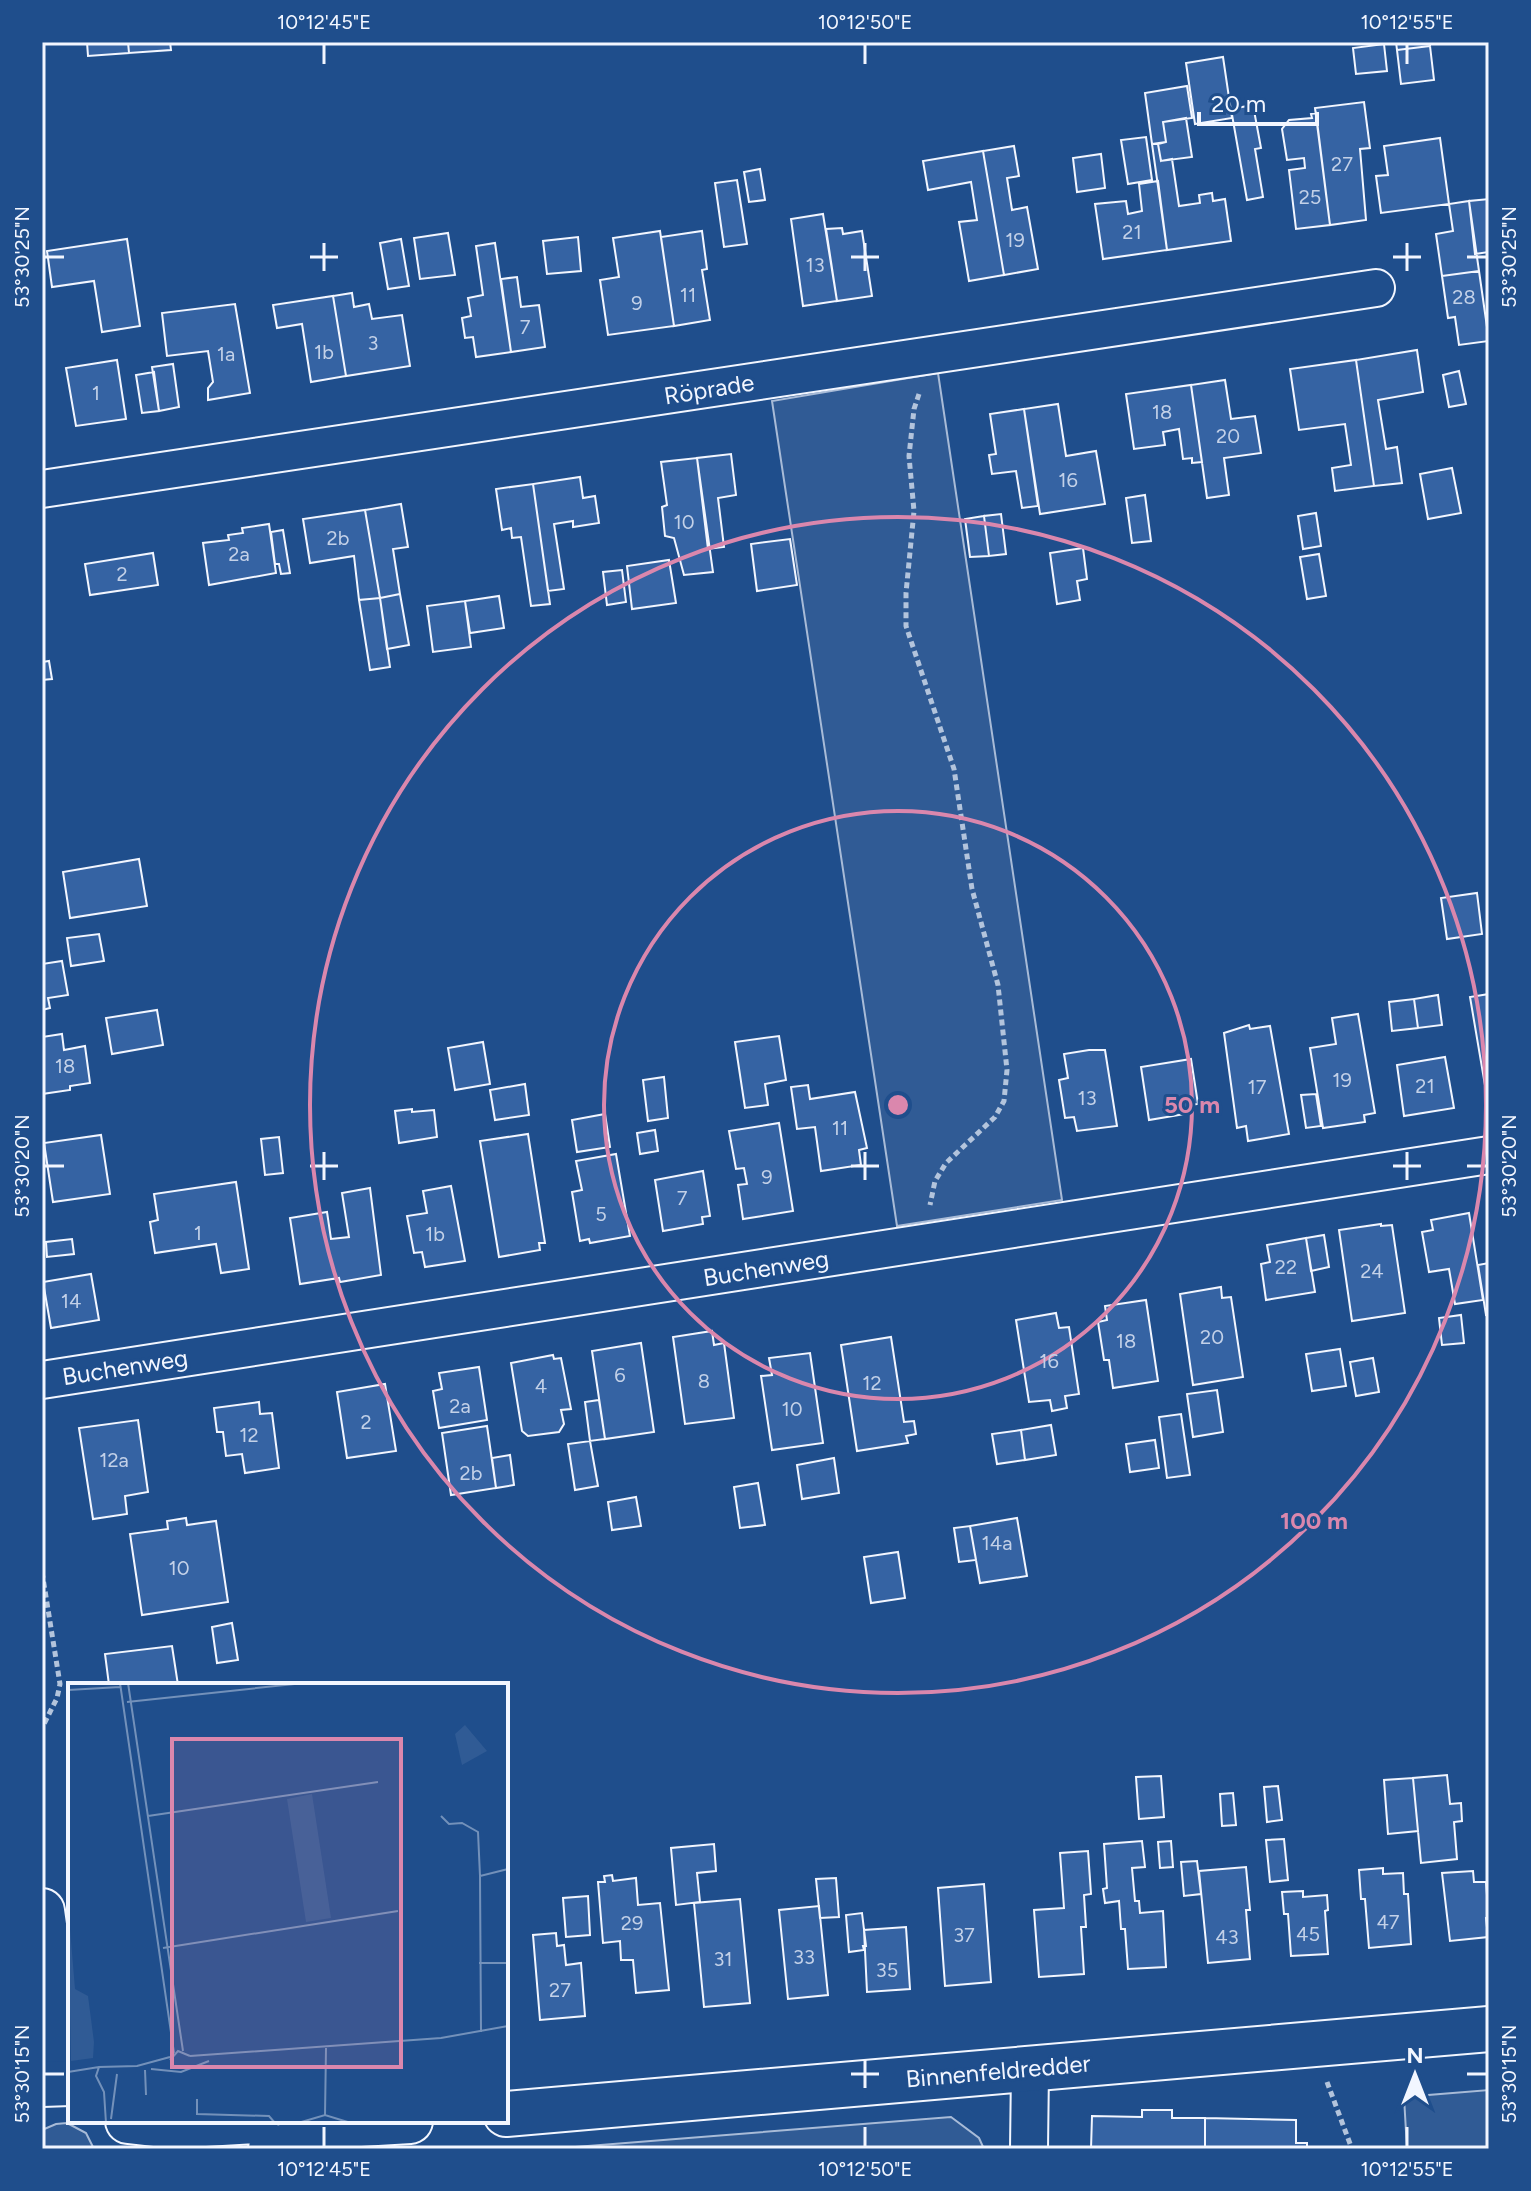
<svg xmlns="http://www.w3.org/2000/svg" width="1531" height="2191" font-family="Figtree,sans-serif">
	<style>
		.built { fill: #305b95; stroke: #a8bbd7; stroke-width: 2 }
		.building { fill: #3563a3; stroke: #f2f6ff; stroke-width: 2 }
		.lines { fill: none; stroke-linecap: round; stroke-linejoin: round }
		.minor-casing { stroke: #f2f6ff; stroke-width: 40 }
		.tertiary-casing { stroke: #f2f6ff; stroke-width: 48 }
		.secondary-casing { stroke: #f2f6ff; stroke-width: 48 }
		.path { stroke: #b3c4dc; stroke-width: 5; stroke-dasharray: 6 4; stroke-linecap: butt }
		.minor { stroke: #1f4e8c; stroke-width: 36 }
		.tertiary { stroke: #1f4e8c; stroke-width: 44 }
		.secondary { stroke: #1f4e8c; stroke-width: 44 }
		.ticks { fill: none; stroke: #f2f6ff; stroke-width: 3 }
		.ring { fill: none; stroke: #da87ad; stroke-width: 4 }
		.labels { text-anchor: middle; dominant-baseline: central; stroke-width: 6; stroke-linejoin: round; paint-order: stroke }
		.number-label { font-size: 20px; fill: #c3d1e8 }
		.street-label { font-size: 24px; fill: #f2f6ff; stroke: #1f4e8c }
		.inset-road { fill: none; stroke: #7391ba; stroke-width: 2 }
		.view { fill: #da87ad; fill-opacity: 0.15; stroke: #da87ad; stroke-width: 4 }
		.inset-edge { fill: none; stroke: #f2f6ff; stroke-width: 4 }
		.centre { fill: #da87ad; stroke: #1f4e8c; stroke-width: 4 }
		.ring-label { font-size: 24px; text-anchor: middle; font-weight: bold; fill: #da87ad; stroke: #1f4e8c; stroke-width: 6; stroke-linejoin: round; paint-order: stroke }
		.neatline { fill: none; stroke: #f2f6ff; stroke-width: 3 }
		.ticks-label { font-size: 20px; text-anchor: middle; fill: #f2f6ff }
	</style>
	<rect width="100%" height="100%" fill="#1f4e8c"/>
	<path class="built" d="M938 373 1062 1200 897 1226 772 401Z
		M1489 2090V2149H1407L1404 2097Z
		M951 2117 979 2138 984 2149H550Z
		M67 2123 86 2133 94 2149H42V2130L56 2124Z"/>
	<path class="building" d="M87 42H128L129 53 88 56Z
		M128 42H170L171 50 129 53Z
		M1396 42H1429L1430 46 1397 50Z
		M1384 44 1387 71 1356 74 1353 48Z
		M1430 46 1434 80 1401 84 1397 50Z
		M1223 57 1232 118 1195 124 1186 63Z
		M1187 86 1192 118 1163 122 1166 142 1152 144 1145 93Z
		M1364 102 1370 148 1360 149 1366 220 1330 225 1315 108Z
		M1253 105 1261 148 1255 149 1263 197 1247 200 1231 109Z
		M1316 113 1330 225 1296 229 1289 170 1305 168 1304 158 1287 160 1282 129 1289 120 1312 118 1311 114Z
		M1186 118 1192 157 1161 161 1158 144 1166 142 1163 122Z
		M1146 137 1152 180 1128 184 1121 140Z
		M1440 138 1449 204 1381 213 1376 176 1388 175 1384 146Z
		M1152 144H1158L1161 161 1172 159 1179 206 1200 203 1199 195 1212 193 1213 201 1225 199 1231 241 1167 250Z
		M1014 146 1019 176 1007 178 1012 210 1027 207 1038 269 1004 275 983 151Z
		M983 151 1004 275 969 281 959 222 977 220 971 182 928 190 923 161Z
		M1101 154 1105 188 1077 192 1073 158Z
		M760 169 765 200 749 202 744 172Z
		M737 180 747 244 724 247 715 183Z
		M1158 181 1167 250 1103 259 1095 204 1126 201 1128 214 1142 211 1139 184Z
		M1489 199V252L1475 254 1469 201Z
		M1469 201 1479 271 1442 276 1436 234 1453 231 1449 204Z
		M823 214 837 301 803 306 791 219Z
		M842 228 843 234 862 231 872 296 837 301 826 229Z
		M660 231 674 326 608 335 600 280 619 277 613 238Z
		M702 231 707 269 702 270 710 320 674 326 661 237Z
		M448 233 455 275 420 279 414 238Z
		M578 237 581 271 547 274 543 241Z
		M127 239 140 326 102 332 94 281 52 287 47 251Z
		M401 239 409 286 388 289 380 243Z
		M495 243 511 352 476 357 473 337 465 338 462 318 471 316 468 298 483 295 476 246Z
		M1479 271 1489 341 1459 345 1455 317 1448 318 1442 276Z
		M517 277 521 307 539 305 545 347 511 352 501 279Z
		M352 293 354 307 369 304 372 319 402 315 410 366 346 376 333 296Z
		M333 296 346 376 311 382 302 324 277 328 273 305Z
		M235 304 250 393 208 400V388L213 382 208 351 167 356 162 313Z
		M1417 350 1423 392 1378 400 1386 449 1397 447 1402 483 1374 486 1356 360Z
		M117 360 126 419 76 426 66 368Z
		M1356 360 1374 486 1335 491 1332 468 1351 465 1345 424 1299 430 1290 369Z
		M173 364 179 407 159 411 152 367Z
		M1459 371 1466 404 1449 407 1443 375Z
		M154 372 159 411 142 413 136 375Z
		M1225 380 1231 419 1255 416 1261 453 1224 458 1229 495 1207 498 1191 385Z
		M1191 385 1202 462 1192 463V458L1183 459 1179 429 1163 432 1165 445 1134 449 1126 394Z
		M1058 404 1066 456 1096 451 1105 504 1040 514 1024 409Z
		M1024 409 1038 506 1022 508 1016 471 992 474 989 455 996 454 990 414Z
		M731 454 736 495 718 498 724 547 708 549 697 458Z
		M697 458 713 572 684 575 674 538 665 536 662 507 667 505 661 462Z
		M1452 468 1461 513 1428 519 1420 474Z
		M580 477 583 498 595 496 599 523 573 527V521L554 524 564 589 548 591 533 484Z
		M533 484 550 604 531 606 521 537 512 538 511 528 502 530 496 489Z
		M1145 495 1151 541 1132 543 1126 498Z
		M401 504 408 547 393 549 400 594 380 598 365 510Z
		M365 510 380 598 359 600 354 556 310 563 303 519Z
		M1316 513 1321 546 1303 549 1298 516Z
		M1001 514 1006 554 989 556 984 516Z
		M984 516 989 556 970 557 965 519Z
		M269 524 276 573 209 585 203 543 229 540 228 535 243 533 242 528Z
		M283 530 290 573 281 574 279 564H275L271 532Z
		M790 539 797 585 757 591 751 544Z
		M1083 548 1087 579 1077 581 1080 600 1057 604 1050 553Z
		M153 553 158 585 90 595 85 564Z
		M1319 554 1326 596 1307 599 1300 557Z
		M669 560 676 603 632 609 627 566Z
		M622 570 626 602 607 605 603 572Z
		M400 594 409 645 387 649 380 598Z
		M499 596 504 628 470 633 465 601Z
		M380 598 390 667 370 670 359 600Z
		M465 601 471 647 433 652 427 606Z
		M49 661 52 679 42 680V662Z
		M139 859 147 906 70 918 63 872Z
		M1477 893 1482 934 1447 939 1441 898Z
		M99 934 104 961 71 966 67 938Z
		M62 961 68 995 48 998 50 1008 42 1010V964Z
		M1489 994V1102L1488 1103 1470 997Z
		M1438 995 1442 1025 1418 1028 1414 999Z
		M1414 999 1418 1028 1392 1031 1389 1002Z
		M157 1010 163 1045 112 1054 106 1018Z
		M1358 1014 1375 1113 1364 1115 1365 1122 1323 1128 1310 1048 1336 1044 1332 1018Z
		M1249 1025 1250 1029 1270 1026 1289 1134 1248 1141 1246 1126 1237 1128 1224 1033Z
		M62 1034 64 1050 85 1046 90 1083 70 1086V1090L42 1094V1037Z
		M779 1036 786 1080 765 1084 768 1105 745 1108 735 1042Z
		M483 1042 490 1084 455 1090 448 1048Z
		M1089 1050H1105L1117 1126 1077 1131 1074 1117 1065 1118 1059 1080 1068 1078 1064 1054Z
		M1445 1057 1454 1108 1404 1116 1397 1065Z
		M1191 1059 1198 1104 1190 1105 1191 1113 1149 1120 1141 1067Z
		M664 1077 668 1118 648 1121 643 1080Z
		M525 1084 529 1115 495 1120 490 1090Z
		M808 1085 810 1099 855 1092 867 1148 859 1150 861 1165 821 1171 815 1127 797 1129 791 1087Z
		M1316 1094 1321 1126 1306 1128 1301 1095Z
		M412 1109V1112L434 1110 437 1137 399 1143 395 1111Z
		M605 1114 610 1147 577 1152 572 1120Z
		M779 1123 793 1211 743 1219 738 1185 747 1184 744 1168 736 1169 729 1131Z
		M655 1130 658 1151 640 1154 637 1133Z
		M528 1134 545 1243H539L540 1250 499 1257 480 1141Z
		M101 1135 110 1194 53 1202 44 1143Z
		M279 1137 283 1173 265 1175 261 1139Z
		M616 1154 630 1236 590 1243 589 1239 580 1241 572 1192 582 1190 576 1161Z
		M703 1171 710 1216 702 1217 703 1224 663 1231 655 1180Z
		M236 1182 249 1269 221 1273 216 1244 155 1253 150 1222 158 1220 154 1194Z
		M451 1186 465 1261 425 1267 422 1252 414 1253 407 1216 427 1213 423 1191Z
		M370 1188 381 1275 340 1282 339 1278 300 1284 290 1218 327 1212 331 1239 349 1237 342 1193Z
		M1469 1213 1483 1300 1455 1304 1449 1269 1429 1272 1422 1232 1433 1230 1431 1220Z
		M1381 1224V1226L1392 1225 1405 1313 1352 1321 1339 1230Z
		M1324 1235 1329 1267 1311 1271 1306 1238Z
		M1306 1238 1315 1292 1266 1300 1261 1264 1270 1262 1267 1245Z
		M72 1239 74 1254 47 1257 46 1242Z
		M1489 1263V1314L1486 1315 1478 1265Z
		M91 1274 99 1320 51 1328 43 1282Z
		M1221 1287 1222 1298 1231 1297 1243 1377 1193 1385 1180 1294Z
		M1146 1300 1158 1381 1113 1388 1109 1360H1104L1098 1322 1107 1320 1105 1306Z
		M1056 1313 1059 1328 1069 1327 1079 1394 1065 1396 1067 1408 1052 1411 1050 1400 1029 1402 1016 1320Z
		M1461 1315 1464 1343 1442 1345 1439 1318Z
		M712 1331 714 1345 724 1343 734 1418 685 1424 673 1337Z
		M891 1337 904 1422 914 1421 916 1434 906 1436 908 1443 857 1451 841 1345Z
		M641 1343 654 1432 605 1439 592 1351Z
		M1340 1349 1346 1386 1312 1391 1306 1354Z
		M810 1353 823 1443 772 1450 761 1376 772 1375 769 1358Z
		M553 1355 554 1359 561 1358 571 1409 561 1410 564 1424 559 1432 528 1436 522 1431 511 1363Z
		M1373 1358 1379 1392 1356 1396 1350 1362Z
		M479 1367 487 1420 439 1428 433 1391 442 1389 439 1373Z
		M385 1384 396 1451 347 1458 337 1392Z
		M1217 1390 1223 1432 1193 1437 1187 1394Z
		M599 1400 605 1439 590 1441 585 1402Z
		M259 1402 260 1414 272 1413 279 1468 245 1473 242 1454 226 1456 223 1432H217L214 1408Z
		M1181 1414 1190 1475 1167 1478 1159 1417Z
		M138 1420 148 1492 125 1496 127 1514 93 1519 79 1428Z
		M1051 1425 1056 1455 1025 1460 1021 1430Z
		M487 1426 496 1488 451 1495 442 1433Z
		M1021 1430 1025 1460 997 1464 992 1434Z
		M1155 1440 1159 1468 1130 1472 1126 1444Z
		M590 1441 598 1486 575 1490 568 1444Z
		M510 1455 514 1485 496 1488 492 1458Z
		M834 1458 839 1493 802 1499 797 1465Z
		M758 1483 765 1525 740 1528 734 1487Z
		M636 1497 641 1526 612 1530 608 1502Z
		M186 1518 187 1525 216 1521 228 1602 142 1615 130 1534 168 1529 167 1521Z
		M1017 1518 1027 1576 980 1583 970 1526Z
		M970 1526 976 1560 959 1562 954 1528Z
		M898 1552 905 1598 871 1603 864 1557Z
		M232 1623 238 1660 217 1663 212 1627Z
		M172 1646 178 1685H109L105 1654Z
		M1447 1775 1450 1804 1461 1803 1462 1821 1454 1822 1457 1859 1421 1863 1413 1778Z
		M1161 1776 1164 1817 1139 1819 1136 1777Z
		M1413 1778 1418 1831 1388 1834 1384 1780Z
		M1278 1786 1282 1820 1267 1822 1264 1787Z
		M1233 1793 1236 1825 1222 1826 1220 1794Z
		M1284 1839 1288 1880 1270 1882 1266 1840Z
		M1142 1841 1145 1867 1132 1868 1135 1901H1139L1140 1913 1163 1911 1166 1967 1128 1969 1125 1929H1121L1119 1901 1105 1903 1103 1889 1107 1888 1104 1844Z
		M1171 1841 1173 1867 1160 1868 1158 1842Z
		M714 1844 716 1871 697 1873 700 1902 676 1905 671 1848Z
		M1088 1851 1091 1894 1084 1895 1086 1927H1081L1084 1974 1039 1977 1034 1910 1064 1908 1060 1853Z
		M1197 1861 1201 1894 1184 1896 1181 1862Z
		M1246 1867 1250 1910H1246L1250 1959 1208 1963 1199 1871Z
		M1383 1868V1874L1403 1873 1404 1894H1408L1411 1944 1369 1948 1365 1899H1361L1359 1870Z
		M1473 1871 1474 1882H1486L1487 1895H1489V1917L1486 1918 1488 1937 1450 1941 1442 1873Z
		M612 1875 613 1881 636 1878 638 1905 660 1903 669 1990 636 1993 633 1960H621L620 1941 603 1943 598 1882H605L604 1876Z
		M836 1878 839 1917 820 1918 816 1879Z
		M984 1884 991 1982 945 1986 938 1888Z
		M1303 1891V1897L1327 1895 1328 1910 1325 1911 1328 1954 1291 1956 1288 1914H1284L1282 1892Z
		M588 1896 590 1935 566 1937 563 1898Z
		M740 1899 750 2003 704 2007 694 1903Z
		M819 1906 828 1995 788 1999 779 1910Z
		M862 1913 866 1946H863L864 1950 849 1952 846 1915Z
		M906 1927 910 1989 867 1992 864 1930Z
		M556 1933 557 1946 564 1945 566 1965 581 1963 585 2016 540 2020 533 1935Z
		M1142 2110H1172V2118H1205V2149H1091L1092 2116 1142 2117Z
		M1205 2118 1296 2120V2143H1307V2149H1205Z"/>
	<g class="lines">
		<g class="minor-casing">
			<path id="minor" d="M42 489 1376 288
				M42 1380 1489 1155
				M1029 2149 1030 2069"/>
		</g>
		<g class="tertiary-casing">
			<path id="tertiary" d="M42 1911 61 2045 70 2071"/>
		</g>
		<g class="secondary-casing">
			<path id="secondary" d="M42 2084 70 2083
				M506 2114 1489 2029
				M128 2121 171 2126 256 2121
				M335 2121 360 2124 410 2121
				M271 2149 313 2141 360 2124"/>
		</g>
		<path class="path" d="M919 394 914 409 909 456 914 511 906 593V626L954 769 972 889 998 985 1007 1070 1004 1101 995 1117 946 1163 935 1181 930 1205
			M42 1572 60 1684 57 1698 42 1728
			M1327 2082 1352 2149"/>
		<use href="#minor" class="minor"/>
		<use href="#tertiary" class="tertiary"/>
		<use href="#secondary" class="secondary"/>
	</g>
	<path class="ticks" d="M324 44V64M865 44V64M1407 44V64M324 243V271M865 243V271M1407 243V271M44 257H64M310 257H338M851 257H879M1393 257H1421M1467 257H1487M324 1152V1180M865 1152V1180M1407 1152V1180M44 1166H64M310 1166H338M851 1166H879M1393 1166H1421M1467 1166H1487M865 2060V2088M44 2074H64M851 2074H879M1467 2074H1487M324 2127V2147M865 2127V2147M1407 2127V2147"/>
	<g class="ring">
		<circle cx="898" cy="1105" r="294"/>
		<circle cx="898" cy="1105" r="588"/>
	</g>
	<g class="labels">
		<g class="number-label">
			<text x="1342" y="164">27</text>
			<text x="1310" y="197">25</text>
			<text x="1132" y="232">21</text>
			<text x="1015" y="240">19</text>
			<text x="815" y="265">13</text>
			<text x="688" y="295">11</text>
			<text x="1464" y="297">28</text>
			<text x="637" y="303">9</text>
			<text x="525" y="327">7</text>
			<text x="373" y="343">3</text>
			<text x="324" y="352">1b</text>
			<text x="226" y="354">1a</text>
			<text x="96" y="393">1</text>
			<text x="1162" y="412">18</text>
			<text x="1228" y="436">20</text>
			<text x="1068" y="480">16</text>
			<text x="684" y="522">10</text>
			<text x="338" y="538">2b</text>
			<text x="239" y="554">2a</text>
			<text x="122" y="574">2</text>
			<text x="65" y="1066">18</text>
			<text x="1342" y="1080">19</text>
			<text x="1425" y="1086">21</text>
			<text x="1257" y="1087">17</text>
			<text x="1087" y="1098">13</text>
			<text x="840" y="1128">11</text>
			<text x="767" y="1177">9</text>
			<text x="682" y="1198">7</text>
			<text x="601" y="1214">5</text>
			<text x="198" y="1233">1</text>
			<text x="435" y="1234">1b</text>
			<text x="1286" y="1267">22</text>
			<text x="1372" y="1271">24</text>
			<text x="71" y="1301">14</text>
			<text x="1212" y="1337">20</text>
			<text x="1126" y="1341">18</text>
			<text x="1049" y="1361">16</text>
			<text x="620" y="1375">6</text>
			<text x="704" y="1381">8</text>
			<text x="872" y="1383">12</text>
			<text x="541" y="1386">4</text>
			<text x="460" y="1406">2a</text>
			<text x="792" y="1409">10</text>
			<text x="366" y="1422">2</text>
			<text x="249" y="1435">12</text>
			<text x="114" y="1460">12a</text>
			<text x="471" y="1473">2b</text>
			<text x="997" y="1543">14a</text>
			<text x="179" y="1568">10</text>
			<text x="1388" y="1922">47</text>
			<text x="632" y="1923">29</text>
			<text x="1308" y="1934">45</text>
			<text x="964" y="1935">37</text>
			<text x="1227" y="1937">43</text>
			<text x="804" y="1957">33</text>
			<text x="723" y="1959">31</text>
			<text x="887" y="1970">35</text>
			<text x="560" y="1990">27</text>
		</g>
		<g class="street-label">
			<text transform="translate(709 389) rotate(-9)">Röprade</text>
			<text transform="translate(766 1268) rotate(-9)">Buchenweg</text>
			<text transform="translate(125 1367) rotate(-9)">Buchenweg</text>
			<text transform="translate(998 2071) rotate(-5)">Binnenfeldredder</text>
		</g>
	</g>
	<g transform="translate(68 1683)">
		<rect width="440" height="440" fill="#1f4e8c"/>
		<path d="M397 42 419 68 394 82 387 51ZM244 111 263 235 238 239 219 116ZM0 222 7 306 20 313 26 359 25 375 3 378Z" fill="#305b95"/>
		<path class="inset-road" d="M52 0 106 370M60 0 115 368M0 7 52 4M59 19 236 0M80 133 310 99M373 133 381 141 394 140 410 149 412 193M95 265 330 228M411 280H440M413 349 412 193 440 186M122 373 373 355 440 343M102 377 110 368 122 373M83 386 113 389 141 378M77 387 78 412M0 389 31 384M129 416V431L201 433 207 440M257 432 258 365M43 436 49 391M38 440 36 409 28 393 31 384 69 383 102 374M230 440 257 432 283 440"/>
		<path class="view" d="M104 56H333V384H104Z"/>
		<rect width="440" height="440" class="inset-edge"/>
	</g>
	<circle cx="898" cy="1105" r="12" class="centre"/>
	<g class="ring-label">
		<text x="1192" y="1113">50 m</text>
		<text x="1314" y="1529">100 m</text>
	</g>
	<rect width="1531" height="2191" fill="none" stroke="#1f4e8c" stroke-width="88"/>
	<g transform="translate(1415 2075)" stroke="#1f4e8c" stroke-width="6" paint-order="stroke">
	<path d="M0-6L14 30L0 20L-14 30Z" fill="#f2f6ff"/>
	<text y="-12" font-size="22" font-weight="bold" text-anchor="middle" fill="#f2f6ff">N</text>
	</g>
	<path d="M1199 112v12h118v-12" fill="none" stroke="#f2f6ff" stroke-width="4"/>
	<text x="1211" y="112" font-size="24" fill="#f2f6ff" stroke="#1f4e8c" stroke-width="6" paint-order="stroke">20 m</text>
	<rect x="44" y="44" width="1443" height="2103" class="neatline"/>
	<g class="ticks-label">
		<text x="324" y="29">10°12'45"E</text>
		<text x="865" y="29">10°12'50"E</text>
		<text x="1407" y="29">10°12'55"E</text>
		<text transform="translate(22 257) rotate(-90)" y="7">53°30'25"N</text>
		<text transform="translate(1509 257) rotate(-90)" y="7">53°30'25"N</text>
		<text transform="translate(22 1166) rotate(-90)" y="7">53°30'20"N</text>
		<text transform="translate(1509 1166) rotate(-90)" y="7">53°30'20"N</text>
		<text transform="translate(22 2074) rotate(-90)" y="7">53°30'15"N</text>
		<text transform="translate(1509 2074) rotate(-90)" y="7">53°30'15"N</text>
		<text x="324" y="2176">10°12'45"E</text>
		<text x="865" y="2176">10°12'50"E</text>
		<text x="1407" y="2176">10°12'55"E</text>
	</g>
</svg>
